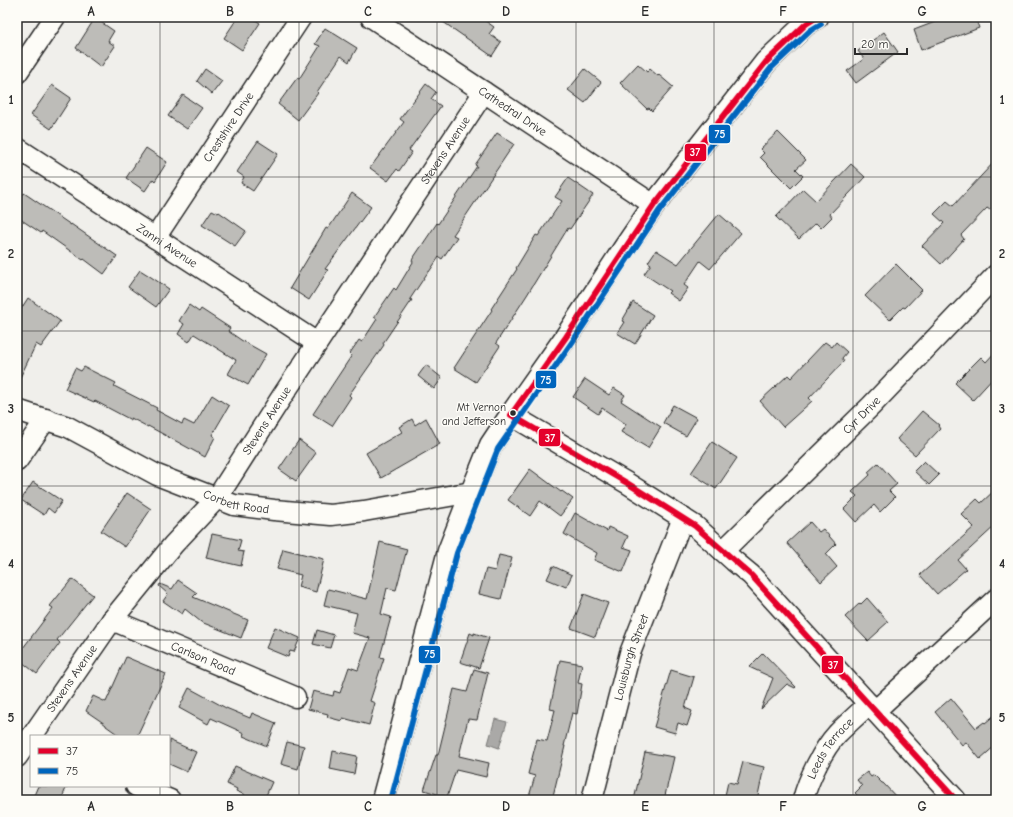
<svg xmlns="http://www.w3.org/2000/svg" width="1013" height="817" font-family="'Comic Neue',sans-serif">
	<style>
		.water { fill: #aaa9a7; stroke: #777775 }
		.building { fill: #bdbcb8; stroke: #2b2b2b }
		.lines { fill: none; stroke-linecap: round; stroke-linejoin: round }
		.minor-casing { stroke: #2b2b2b; stroke-width: 23 }
		.secondary-casing { stroke: #2b2b2b; stroke-width: 25 }
		.minor { stroke: #fdfcf7; stroke-width: 20 }
		.secondary { stroke: #fdfcf7; stroke-width: 22 }
		.bus-1-casing { stroke: #fdfcf7; stroke-width: 9 }
		.bus-2-casing { stroke: #fdfcf7; stroke-width: 9 }
		.bus-1 { stroke: #e4002b; stroke-width: 6 }
		.bus-2 { stroke: #0065bd; stroke-width: 6 }
		.grid { fill: none; stroke: #2b2b2b; stroke-width: 1; stroke-opacity: 0.55 }
		.bus-dot { fill: #2b2b2b; stroke: #fdfcf7; stroke-width: 1.5 }
		.labels { text-anchor: middle; dominant-baseline: central; stroke-width: 3; stroke-linejoin: round; paint-order: stroke }
		.bus-label { font-size: 11px; fill: #2b2b2b; stroke: #fdfcf7; text-anchor: end }
		.street-label { font-size: 12px; fill: #2b2b2b; stroke: #fdfcf7 }
		.line-badge { stroke: #fdfcf7; stroke-width: 1.5 }
		.badge-label { font-size: 11px; text-anchor: middle; font-weight: bold; fill: #fff }
		.neatline { fill: none; stroke: #2b2b2b; stroke-width: 1.5 }
		.grid-label { font-size: 13px; text-anchor: middle; font-weight: bold; fill: #2b2b2b }
	</style>
	<rect width="100%" height="100%" fill="#f0efeb"/>
	<filter id="ink" filterUnits="userSpaceOnUse"><feTurbulence type="fractalNoise" baseFrequency=".025" numOctaves="2"/><feDisplacementMap in="SourceGraphic" scale="8" xChannelSelector="R" yChannelSelector="G"/><feConvolveMatrix kernelMatrix="1 2 1 2 8 2 1 2 1" color-interpolation-filters="sRGB"/></filter>
	<g filter="url(#ink)">
		<path class="water" d="M495 719 507 722 499 748 488 744Z"/>
		<path class="building" d="M238 17H251L260 23 242 50 224 38Z
			M436 17H480L494 27 489 34 501 42 492 56Z
			M948 17H975L979 28 921 50 914 30Z
			M95 18 114 31 108 41 115 46 101 67 76 48Z
			M325 28 357 48 349 62 341 56 317 92 318 93 298 120 278 104 297 78 299 79 320 46 315 44Z
			M884 32 898 52 856 83 847 71 864 59 858 51Z
			M638 64 647 72 650 69 658 76 659 75 673 87 652 111 649 108 647 109 620 83Z
			M205 69 222 81 212 94 197 81Z
			M585 69 601 82 585 103 568 90Z
			M426 84 436 92 431 99 441 106 409 150 412 152 399 171 397 169 388 181 370 168 404 122 400 119Z
			M52 85 71 98 51 129 31 115Z
			M183 95 202 108 187 129 168 116Z
			M778 132 806 160 796 169 803 176 791 188 760 157 764 153 760 149Z
			M497 133 514 144 453 235 457 237 442 259 439 257 429 272H428L410 299 412 300 383 343 384 345 349 395 351 397 332 426 313 414 352 355 350 353 359 340 362 342 377 319 374 317 394 288 396 290 413 262 412 260 437 223 438 224 477 166 475 165Z
			M258 141 278 154 253 191 241 183 244 177 237 172Z
			M146 148 167 162 155 181 153 179 145 191 126 178Z
			M996 160V204L990 210 987 208 961 235 964 239 941 264 922 246 944 223 934 214 947 201 953 206Z
			M851 164 865 177 830 214 832 217 821 228 816 223 799 239 776 217 803 189 816 201Z
			M568 178 593 195 570 229 568 228 527 295 496 343 500 346 476 382 454 368 492 310 491 309 517 269 516 268 536 235 538 236 562 201 555 197Z
			M24 193 71 225V224L117 256 104 274 84 259 83 260 42 231 41 233 17 217V203Z
			M352 193 371 207 325 269 328 270 309 300 290 288 326 228 328 229Z
			M212 210 218 213 219 212 246 231 235 246 202 225Z
			M719 214 741 233 710 269 700 261 684 285 688 288 679 301 668 293 670 291 644 274 651 264 648 262 656 250 678 264Z
			M896 264 922 290 905 308 903 307 890 320 865 296Z
			M140 270 148 275 169 289 156 307 128 287Z
			M28 298 60 321 41 347 36 344 17 384V315Z
			M633 302 653 315 635 344 617 333 624 322 622 321Z
			M189 305 199 312 201 309 230 328 228 331 241 340 266 354 248 385 228 374 236 360 194 334 189 342 178 334 184 324 179 321Z
			M825 342 832 347 836 342 847 352 842 358 844 361 809 398 812 401 783 427 760 401 788 375 791 378Z
			M996 351V375L973 400 955 383 981 357 986 362Z
			M426 365 442 378 434 389 418 376Z
			M84 367 116 383 114 386 157 408 156 410 182 424 184 420 194 425 212 395 229 406 212 435 215 437 205 457 174 440 148 426V427L131 418V420L95 401 94 402 65 389 75 368 81 371Z
			M585 379 609 395 614 388 625 395 621 401 661 427 648 448 621 432 626 424 602 408 598 414 573 397Z
			M673 405 697 418 686 436 663 423Z
			M922 411 939 425 938 426 940 429 915 455 897 439Z
			M426 418 440 444 381 478 366 453 402 432 399 427 412 419 415 425Z
			M299 440 316 453 296 481 279 469Z
			M712 442 737 458 716 489 691 473Z
			M924 461 939 475 929 485 914 471Z
			M878 463 897 484 889 491 895 497 880 512 874 505 856 522 844 509 857 496 852 492 870 475 868 472Z
			M530 469 561 492 562 491 573 499 560 516 540 501 530 516 508 500Z
			M33 482 62 501 54 513 48 508 44 515 21 500Z
			M996 489V525L958 560 966 569 937 594 920 575 974 527 961 514 977 499 981 503Z
			M127 493 151 509 125 547 101 531Z
			M575 513 607 531 608 527 628 536 623 547 632 550 623 572 594 560 597 553 564 534Z
			M810 522 819 532 823 529 836 544 826 554 837 567 821 582 787 543Z
			M212 534 241 540 238 551 244 552 241 566 206 558Z
			M380 542 407 549 396 590 387 588 381 614 391 617 380 657 384 658 370 701 375 703 369 725 343 718 342 721 327 717 328 714 308 709 313 691 333 696 334 691 340 693 349 667 358 670 370 638 352 633 357 613 324 605 328 589 367 599Z
			M283 549 324 559 316 592 298 587 301 575 277 569Z
			M499 555 512 558 501 599 479 594 486 569 495 571Z
			M553 566 572 575 566 587 547 579Z
			M72 579 93 595 57 640 60 643 37 674 17 658V656L53 608 50 606Z
			M178 580 197 593 193 597 248 620 241 638 201 622 185 609 182 614 163 601 168 594 159 586 160 584 172 589Z
			M584 594 608 603 595 637 571 628Z
			M867 598 888 622 879 630V631L868 641 845 617 860 603 861 604Z
			M275 627 300 638 294 652 290 651 288 657 266 648Z
			M317 630 334 635 330 648 313 644Z
			M470 633 474 635V633L489 638 479 668 460 662Z
			M763 653 796 687 795 688 787 684 761 709 773 678 749 667Z
			M126 657 166 674 137 736H120L106 726V725L102 722 86 711 93 696 106 702Z
			M560 660 582 664 578 683 582 684 577 714 572 713 564 746H565L552 800H528L535 776 528 774 537 739 547 741 555 710 550 709Z
			M474 669 488 673 477 720 468 719 459 756 489 763 486 777 456 770 447 797 424 790 436 755H438L454 689 467 692Z
			M671 670 694 677 685 708 692 711 687 726 678 723 675 733 654 727Z
			M189 688 226 708 250 718 252 713 276 723 267 746 243 736 244 733 211 718 208 724 179 708Z
			M951 698 976 728 984 722 985 723 996 714V745L980 759 966 742 962 745 935 712Z
			M169 740 196 752 187 772 169 764Z
			M287 742 304 746 298 769 281 764Z
			M333 751 357 756 354 774 330 769Z
			M645 752 674 757 664 800H634Z
			M743 762 764 767 757 800H724L728 782 737 784Z
			M235 766 272 782 264 800H243L245 795 236 791 237 789 227 784Z
			M867 772 871 777 874 775 882 783H883L899 800H862L855 793 862 786 857 780Z
			M38 786H67L61 800H32Z"/>
		<g class="lines">
			<g class="minor-casing">
				<g id="minor">
					<path id="s1" d="M371 17 654 205"/>
					<path d="M17 73 55 17"/>
					<path id="s2" d="M17 148 317 343"/>
					<path id="s3" d="M155 238 301 17"/>
					<path id="s4" d="M17 410 68 427 157 475 234 505 274 510 331 515 364 511 472 492"/>
					<path d="M511 415 627 483 695 526 734 561 751 575 956 800"/>
					<path d="M17 461 46 419"/>
					<path id="s5" d="M723 551 871 406 996 275"/>
					<path id="s6" d="M112 620 295 697"/>
					<path d="M875 711 996 599"/>
					<path id="s7" d="M32 736 112 620 173 545 217 498 283 395 484 92"/>
					<path d="M17 757 31 737"/>
					<path d="M136 786 170 800"/>
					<path id="s8" d="M592 800 630 653 683 518"/>
					<path id="s9" d="M803 800C808 780 823 749 837 734 847 724 858 714 869 704"/>
				</g>
			</g>
			<g class="secondary-casing">
				<path id="secondary" d="M383 800 449 551 472 492 491 445 511 415 566 337 624 249 654 205 766 62 806 24 817 17"/>
			</g>
			<use href="#minor" class="minor"/>
			<use href="#secondary" class="secondary"/>
			<g class="bus-1-casing">
				<path id="bus-1" d="M817 17 806 24 766 62 654 205 566 337 511 415 627 483 695 526 751 575 956 800"/>
			</g>
			<g class="bus-2-casing">
				<path id="bus-2" d="M391 800 457 553 498 449 573 341 660 210 772 67 811 30 821 24"/>
			</g>
			<use href="#bus-1" class="bus-1"/>
			<use href="#bus-2" class="bus-2"/>
		</g>
	</g>
	<path class="grid" d="M160 17V736M299 17V800M437 17V800M576 17V800M714 17V800M853 17V800M17 177H996M17 331H996M17 486H996M17 640H996M160 786V800"/>
	<circle class="bus-dot" cx="513" cy="413" r="3.5"/>
	<g class="labels">
		<g class="bus-label">
			<text x="506" y="407">Mt Vernon<tspan x="506" dy="14">and Jefferson</tspan></text>
		</g>
		<g class="street-label">
			<text stroke="none"><textPath href="#s1" startOffset="170">Cathedral Drive</textPath></text>
			<text stroke="none"><textPath href="#s3" startOffset="133">Crestshire Drive</textPath></text>
			<text stroke="none"><textPath href="#s7" startOffset="718">Stevens Avenue</textPath></text>
			<text stroke="none"><textPath href="#s2" startOffset="179">Zanni Avenue</textPath></text>
			<text stroke="none"><textPath href="#s5" startOffset="194">Cyr Drive</textPath></text>
			<text stroke="none"><textPath href="#s7" startOffset="394">Stevens Avenue</textPath></text>
			<text stroke="none"><textPath href="#s4" startOffset="239">Corbett Road</textPath></text>
			<text stroke="none"><textPath href="#s8" startOffset="148">Louisburgh Street</textPath></text>
			<text stroke="none"><textPath href="#s6" startOffset="99">Carlson Road</textPath></text>
			<text stroke="none"><textPath href="#s7" startOffset="70">Stevens Avenue</textPath></text>
			<text stroke="none"><textPath href="#s9" startOffset="59">Leeds Terrace</textPath></text>
		</g>
	</g>
	<g class="line-badge">
		<rect x="708" y="124" width="23" height="20" rx="4" fill="#0065bd"/>
		<rect x="684" y="143" width="23" height="19" rx="4" fill="#e4002b"/>
		<rect x="535" y="370" width="22" height="19" rx="4" fill="#0065bd"/>
		<rect x="538" y="428" width="23" height="19" rx="4" fill="#e4002b"/>
		<rect x="418" y="645" width="23" height="19" rx="4" fill="#0065bd"/>
		<rect x="821" y="655" width="23" height="19" rx="4" fill="#e4002b"/>
	</g>
	<g class="badge-label">
		<text x="720" y="138">75</text>
		<text x="695" y="156">37</text>
		<text x="546" y="384">75</text>
		<text x="550" y="442">37</text>
		<text x="430" y="658">75</text>
		<text x="833" y="669">37</text>
	</g>
	<rect width="1013" height="817" fill="none" stroke="#fdfcf7" stroke-width="44"/>
	<rect x="30" y="735" width="140" height="52" fill="#fdfcf7" stroke="#a9a8a5"/>
	<rect x="38" y="748" width="20" height="6" fill="#e4002b" stroke="#a9a8a5"/>
	<text x="66" y="755" font-size="12" fill="#2b2b2b">37</text>
	<rect x="38" y="768" width="20" height="6" fill="#0065bd" stroke="#a9a8a5"/>
	<text x="66" y="775" font-size="12" fill="#2b2b2b">75</text>
	<path d="M855 48v6h52v-6" fill="none" stroke="#2b2b2b" stroke-width="2"/>
	<text x="861" y="48" font-size="12" fill="#2b2b2b" stroke="#fdfcf7" stroke-width="3" paint-order="stroke">20 m</text>
	<rect x="22" y="22" width="969" height="773" class="neatline"/>
	<g class="grid-label">
		<text x="91" y="16">A</text>
		<text x="230" y="16">B</text>
		<text x="368" y="16">C</text>
		<text x="506" y="16">D</text>
		<text x="645" y="16">E</text>
		<text x="783" y="16">F</text>
		<text x="922" y="16">G</text>
		<text x="11" y="104">1</text>
		<text x="1002" y="104">1</text>
		<text x="11" y="258">2</text>
		<text x="1002" y="258">2</text>
		<text x="11" y="413">3</text>
		<text x="1002" y="413">3</text>
		<text x="11" y="568">4</text>
		<text x="1002" y="568">4</text>
		<text x="11" y="722">5</text>
		<text x="1002" y="722">5</text>
		<text x="91" y="811">A</text>
		<text x="230" y="811">B</text>
		<text x="368" y="811">C</text>
		<text x="506" y="811">D</text>
		<text x="645" y="811">E</text>
		<text x="783" y="811">F</text>
		<text x="922" y="811">G</text>
	</g>
</svg>
